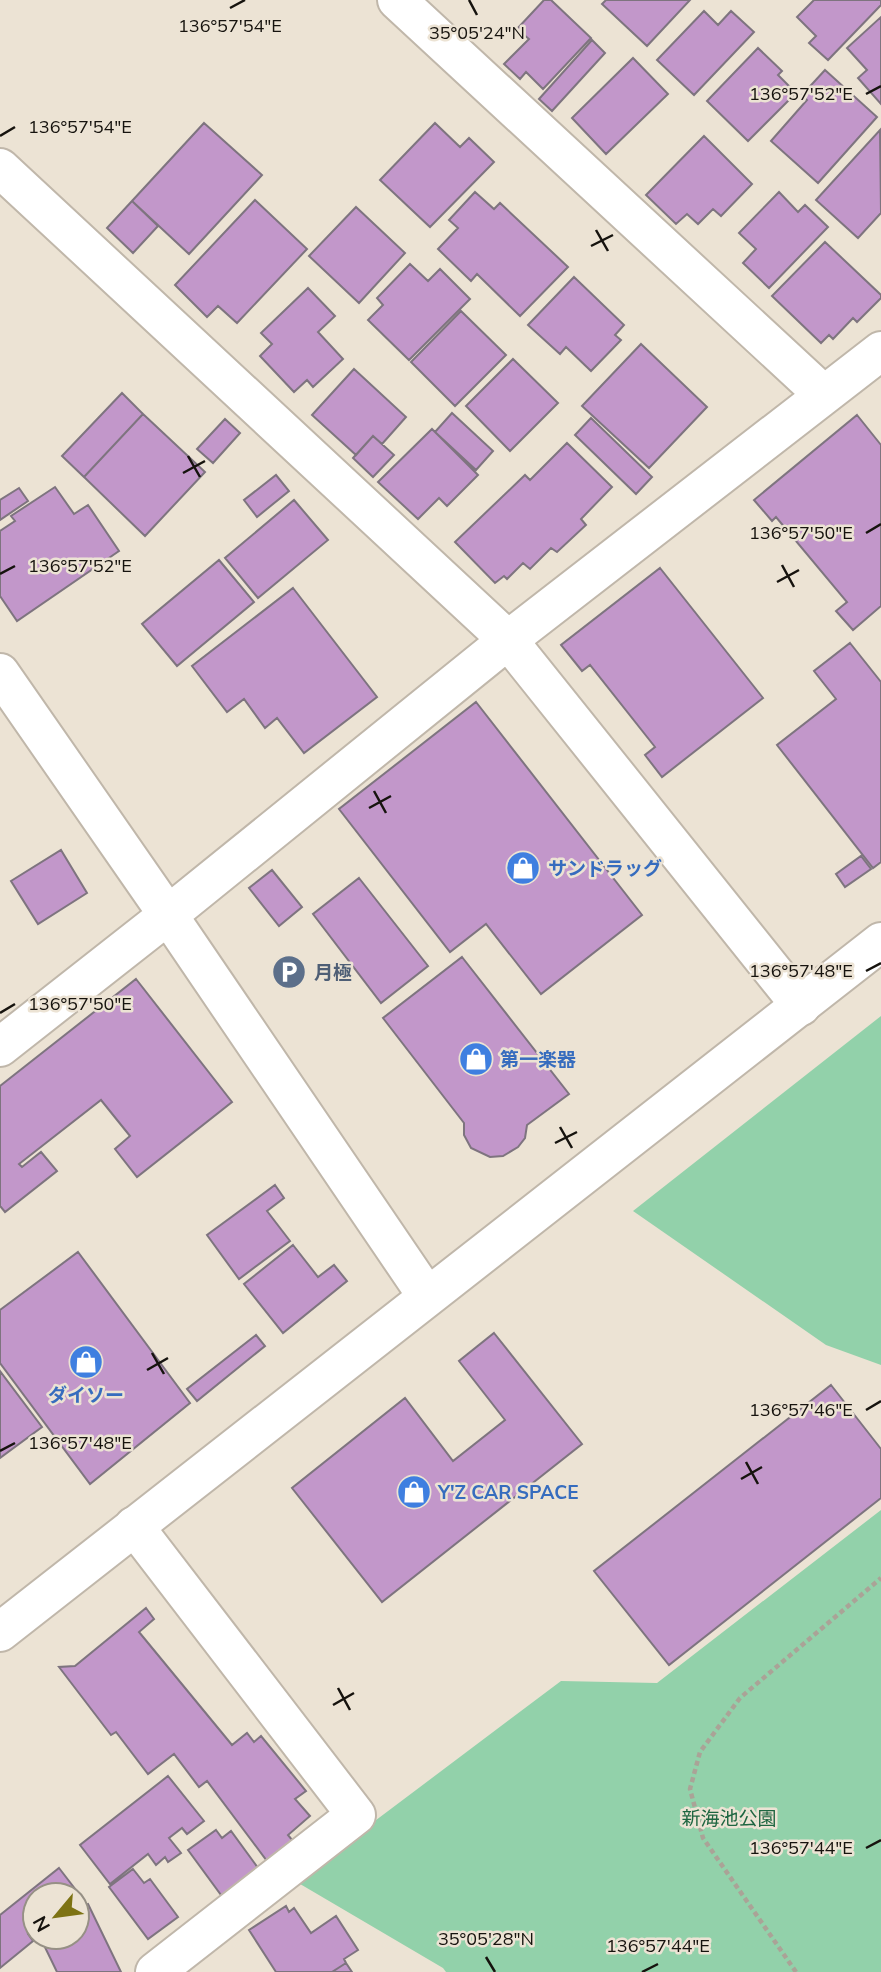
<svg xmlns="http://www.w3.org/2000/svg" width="881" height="1972" font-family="Mulish,'Noto Sans JP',sans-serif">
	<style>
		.green { fill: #92d1aa }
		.building { fill: #c297ca; stroke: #7e747f; stroke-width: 2 }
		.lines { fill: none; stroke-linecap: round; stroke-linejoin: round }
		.street-casing { stroke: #c0b7aa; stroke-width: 42 }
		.secondary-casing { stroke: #c0b7aa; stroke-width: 42 }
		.path { stroke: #aaa397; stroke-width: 4.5; stroke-dasharray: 5 3.5; stroke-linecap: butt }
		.street { stroke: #fff; stroke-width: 38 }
		.secondary { stroke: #fff; stroke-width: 38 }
		.ticks { fill: none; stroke: #16130e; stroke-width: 2.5 }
		.labels { text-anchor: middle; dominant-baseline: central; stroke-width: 5; stroke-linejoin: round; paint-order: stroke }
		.shop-label { font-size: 19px; font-weight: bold; fill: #366cbe; stroke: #ece3d4; text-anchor: start }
		.service-label { font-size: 19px; font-weight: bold; fill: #4e5e75; stroke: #ece3d4; text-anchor: start }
		.park-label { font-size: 19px; fill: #1e6641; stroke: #ece3d4 }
		.ticks-label { font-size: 18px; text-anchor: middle; fill: #16130e; stroke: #ece3d4; stroke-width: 5; stroke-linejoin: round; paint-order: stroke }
	</style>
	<rect width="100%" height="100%" fill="#ece3d4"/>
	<path class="green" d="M881 1016V1365L826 1345 633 1211Z
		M881 1510V1972H446L443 1968 295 1881 561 1681 657 1683Z"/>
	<path class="building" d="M544 0H551L591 38 543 89 526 72 520 79 504 64 529 39 517 29Z
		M606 0H690L647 46 602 4Z
		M814 0H881V5L828 60 809 43 816 36 797 17Z
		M704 11 718 25 731 11 754 32 694 95 657 60Z
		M881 17V104L858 78 867 70 847 48Z
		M592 40 605 53 552 111 539 99Z
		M758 48 782 71 778 75 796 93 748 141 707 101Z
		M633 58 668 94 606 154 572 118Z
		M825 70 877 117 818 183 771 141 807 100 802 95Z
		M204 123 262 175 189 254 132 201Z
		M435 123 460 147 469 138 494 162 430 227 380 180Z
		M880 130 881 213 858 238 816 200Z
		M704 136 752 184 721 216 713 209 698 224 687 214 676 224 646 195Z
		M475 192 494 209 500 203 568 267 520 316 477 274 471 281 438 249 458 228 449 220Z
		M779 192 798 212 805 205 828 227 769 288 743 263 756 249 739 233Z
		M255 200 307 249 237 323 218 306 207 317 175 285Z
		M132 201 158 226 133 253 107 228Z
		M356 207 405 253 359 303 309 256Z
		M825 242 881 295V298L857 322 853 318 833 339 829 335 821 343 772 296Z
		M410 264 428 281 440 269 470 299 409 360 368 320 383 305 377 298Z
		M574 277 624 325 615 335 621 340 591 371 566 347 560 354 528 325Z
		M308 288 335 316 318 332 343 359 313 387 307 380 294 392 260 356 272 344 261 333Z
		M461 311 506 355 455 406 411 362Z
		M641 344 707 407 649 468 582 406Z
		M513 359 558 403 510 451 466 406Z
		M354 369 406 417 382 444 373 436 356 455 312 415Z
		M122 393 143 414 84 477 62 456Z
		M452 413 493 451 476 470 435 432Z
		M143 414 205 472 145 536 84 477Z
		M857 415 881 445V606L853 630 836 611 847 602 776 517 772 521 754 500Z
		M591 418 652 477 636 494 575 435Z
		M225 419 240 433 213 463 197 449Z
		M432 429 478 475 447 506 439 498 418 519 378 482Z
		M373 436 394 455 373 477 353 458Z
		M567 443 612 487 581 519 586 525 557 552 551 548 530 569 523 563 507 579 504 576 495 583 455 542 525 475 530 480Z
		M276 475 289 491 257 517 244 500Z
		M55 487 74 514 88 505 119 551 17 621 0 596V531L15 521 11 516Z
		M19 488 28 501 0 520V500Z
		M294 500 328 540 258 598 225 558Z
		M219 560 254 602 177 666 142 624Z
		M660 568 763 698 662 777 645 755 655 747 590 665 582 671 561 645Z
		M293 588 377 697 304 753 277 718 265 728 244 699 227 712 192 666Z
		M850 643 881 682V862L873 868 777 745 836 699 814 671Z
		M476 702 642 915 541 994 486 924 450 952 339 809Z
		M61 850 87 893 38 924 11 881Z
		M861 856 871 869 845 887 836 874Z
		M272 870 302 907 279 926 249 888Z
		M359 878 428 966 381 1003 313 914Z
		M462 957 569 1094 527 1125 525 1138 518 1147 503 1156 490 1157 471 1148 464 1135V1123L383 1018Z
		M136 979 232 1102 137 1177 115 1149 130 1136 101 1100 19 1164 22 1167 41 1152 57 1171 5 1212 0 1206V1086Z
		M275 1185 284 1198 267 1211 290 1241 239 1279 207 1235Z
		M293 1245 318 1277 334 1265 347 1281 283 1333 244 1284Z
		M78 1252 190 1403 90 1484 0 1363V1310Z
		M494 1333 582 1444 382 1602 292 1488 405 1398 453 1461 505 1420 459 1361Z
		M256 1335 265 1346 197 1401 187 1389Z
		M0 1371 42 1427 0 1458Z
		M831 1385 881 1449V1498L669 1665 594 1571Z
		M146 1608 154 1619 139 1632 232 1745 247 1733 254 1742 261 1736 306 1791 295 1799 310 1816 288 1835 293 1841 267 1861 207 1781 199 1787 174 1754 148 1774 116 1732 111 1735 59 1667 75 1666Z
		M168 1776 204 1821 187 1834 182 1828 169 1838 181 1853 168 1862 165 1857 156 1865 148 1854 110 1884 80 1845Z
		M216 1830 222 1838 231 1831 261 1872 224 1899 188 1850Z
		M59 1868 79 1894 35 1895V1928L28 1934 33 1941 0 1968V1915Z
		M133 1869 144 1883 150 1879 178 1917 148 1939 109 1887Z
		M88 1904 121 1972H57L40 1937H77V1909Z
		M286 1906 289 1912 294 1908 311 1933 336 1916 358 1950 344 1959 346 1963 332 1972H276L249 1930Z
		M346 1963 352 1972H332Z"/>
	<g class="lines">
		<g class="street-casing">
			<path id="street" d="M397 0 824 395
				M0 168 508 640 801 1006
				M0 673 168 915 427 1296
				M0 1047 168 915 508 640 881 351
				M134 1526 356 1815 155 1972"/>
		</g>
		<g class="secondary-casing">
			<path id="secondary" d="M0 1632 881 942"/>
		</g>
		<path class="path" d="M796 1972 703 1838 690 1789 700 1752 740 1698 881 1578"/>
		<use href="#street" class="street"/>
		<use href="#secondary" class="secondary"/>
	</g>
	<path class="ticks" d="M469 0 477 15M230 8 245 0M866 94 881 86M0 136 15 127M596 230 608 251M591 246 613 235M188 456 200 477M183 473 205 461M866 533 881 524M782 565 794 587M0 574 15 566M777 582 799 570M374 791 386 813M369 808 391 796M866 971 881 963M0 1013 15 1004M560 1127 572 1148M555 1143 577 1132M152 1353 164 1374M147 1370 168 1358M866 1410 881 1401M0 1451 15 1443M746 1462 758 1484M741 1479 762 1467M338 1688 350 1710M333 1705 354 1693M866 1848 881 1840M486 1957 495 1972M642 1972 658 1964"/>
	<defs>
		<g id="shop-disc" transform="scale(1.75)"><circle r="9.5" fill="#3f7fe0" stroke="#ece3d4"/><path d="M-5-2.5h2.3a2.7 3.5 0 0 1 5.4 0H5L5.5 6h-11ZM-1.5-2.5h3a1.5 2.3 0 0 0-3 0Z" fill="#fff"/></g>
		<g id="parking-disc" transform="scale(1.75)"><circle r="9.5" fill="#5c6f8a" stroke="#ece3d4"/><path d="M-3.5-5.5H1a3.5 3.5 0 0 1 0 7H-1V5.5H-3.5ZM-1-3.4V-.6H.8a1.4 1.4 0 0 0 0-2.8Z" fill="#fff"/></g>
	</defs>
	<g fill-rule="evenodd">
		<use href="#shop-disc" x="523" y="868"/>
		<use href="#parking-disc" x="289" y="972"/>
		<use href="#shop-disc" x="476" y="1059"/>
		<use href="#shop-disc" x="86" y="1362"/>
		<use href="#shop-disc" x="414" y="1492"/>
	</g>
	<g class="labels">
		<g class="shop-label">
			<text x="548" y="868">サンドラッグ</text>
			<text x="500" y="1059">第一楽器</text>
			<text x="86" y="1395" text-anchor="middle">ダイソー</text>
			<text x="438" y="1492">Y'Z CAR SPACE</text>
		</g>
		<g class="service-label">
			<text x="314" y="972">月極</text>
		</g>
		<g class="park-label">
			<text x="729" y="1818">新海池公園</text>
		</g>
	</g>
	<g class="ticks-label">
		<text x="230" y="32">136°57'54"E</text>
		<text x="477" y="39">35°05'24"N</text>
		<text x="801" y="100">136°57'52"E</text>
		<text x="80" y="133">136°57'54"E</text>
		<text x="801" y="539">136°57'50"E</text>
		<text x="80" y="572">136°57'52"E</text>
		<text x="801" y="977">136°57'48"E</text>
		<text x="80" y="1010">136°57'50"E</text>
		<text x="801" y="1416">136°57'46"E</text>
		<text x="80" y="1449">136°57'48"E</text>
		<text x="801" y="1854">136°57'44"E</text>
		<text x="486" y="1945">35°05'28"N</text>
		<text x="658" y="1952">136°57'44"E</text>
	</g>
	<g transform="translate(56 1916) rotate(241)"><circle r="33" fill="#ece3d4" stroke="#969085" stroke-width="2"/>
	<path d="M0-5L12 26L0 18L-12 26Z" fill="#7d7314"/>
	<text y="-10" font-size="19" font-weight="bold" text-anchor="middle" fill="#16130e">N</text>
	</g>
</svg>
